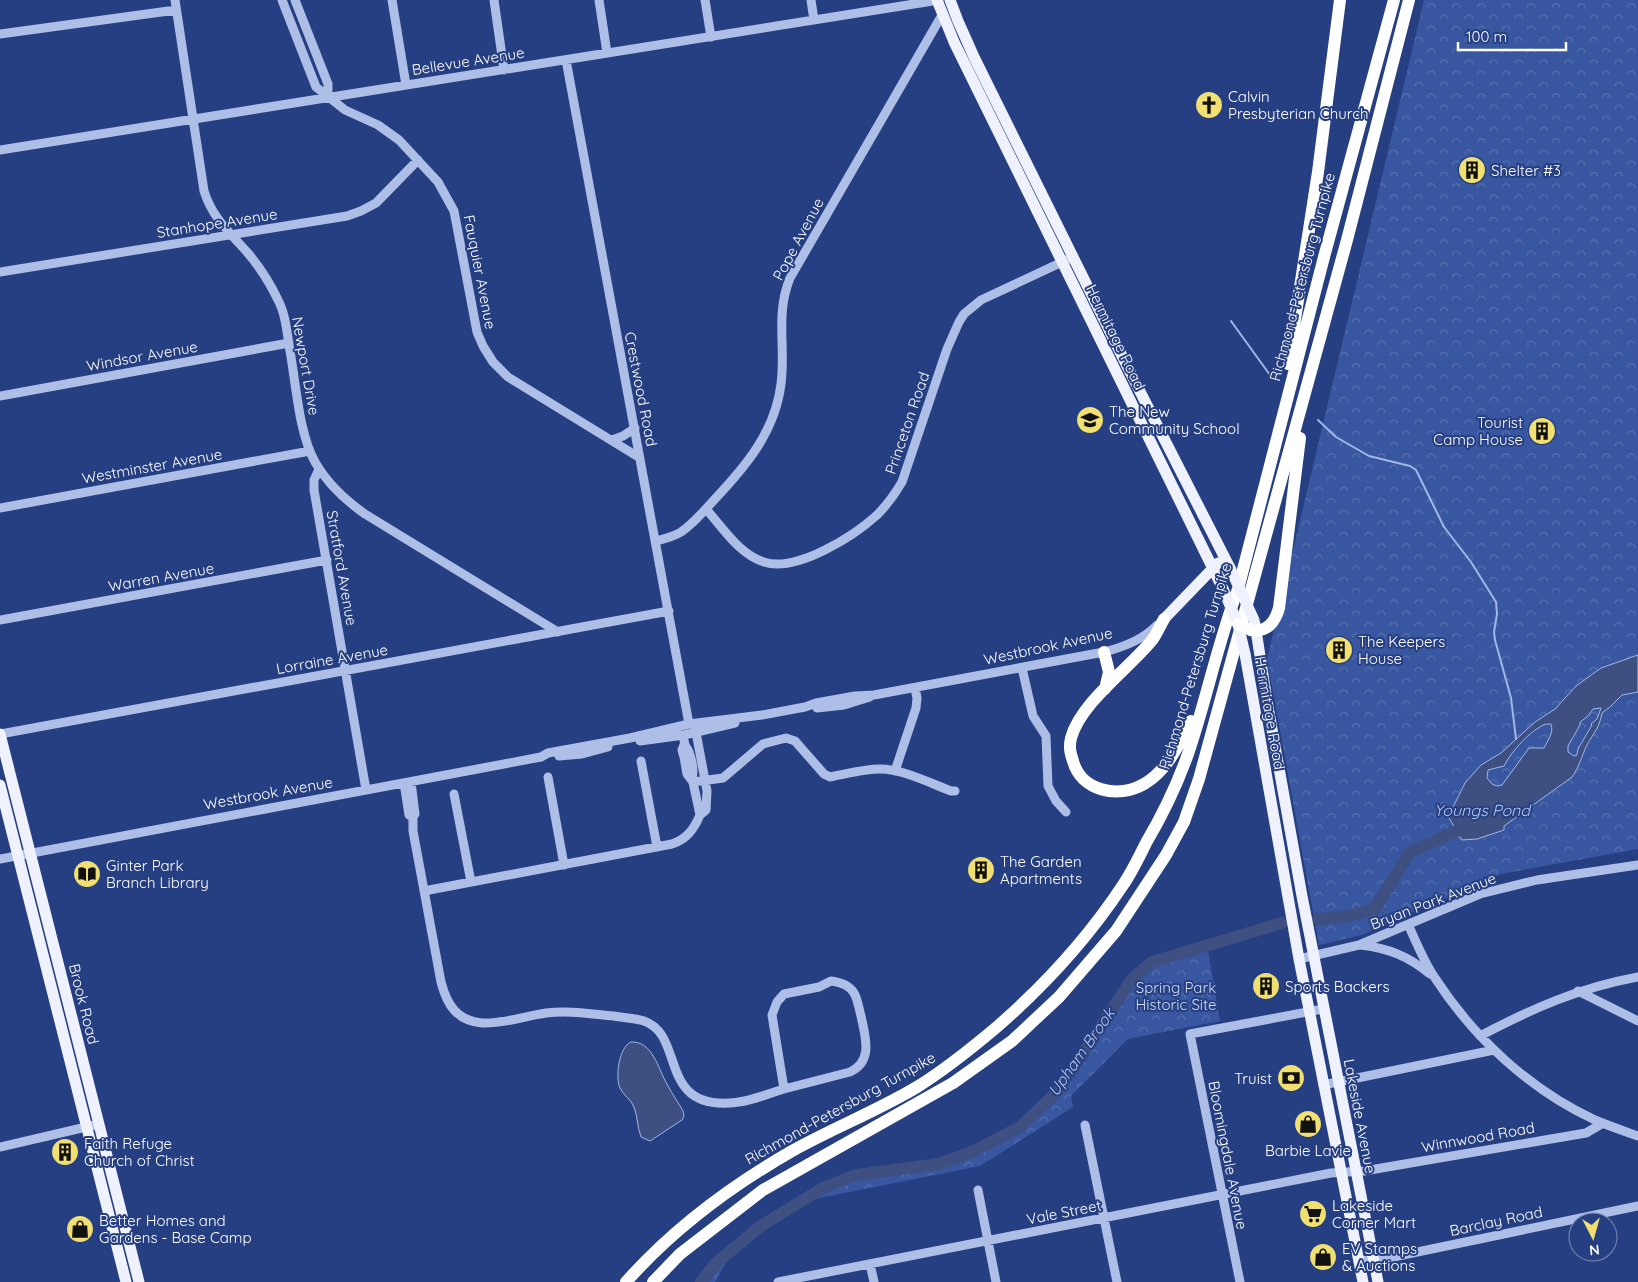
<svg xmlns="http://www.w3.org/2000/svg" width="1638" height="1282" font-family="Quicksand,sans-serif">
	<style>
		.forest { fill: url(#forest-crowns) }
		.water { fill: #3d5081; stroke: #a1b7e8; fill-rule: evenodd }
		.lines { fill: none; stroke-linecap: round; stroke-linejoin: round }
		.stream { stroke: #a1b7e8; stroke-width: 2 }
		.river { stroke: #3d5081; stroke-width: 12 }
		.minor { stroke: #adbee7; stroke-width: 9 }
		.major { stroke: #eff2fd; stroke-width: 11 }
		.highway { stroke: #fff; stroke-width: 12 }
		.major-bridge { stroke: #eff2fd; stroke-width: 11 }
		.highway-bridge { stroke: #fff; stroke-width: 12 }
		.labels { text-anchor: middle; dominant-baseline: central; stroke-width: 4; stroke-linejoin: round; paint-order: stroke }
		.street-label { font-size: 15px; fill: #fff; stroke: #253f82 }
		.poi-label { font-size: 15px; fill: #fff; stroke: #253f82; text-anchor: start }
		.park-label { font-size: 15px; fill: #d1dcf6; stroke: #253f82 }
		.water-label { font-size: 16px; font-style: italic; fill: #b9c9ef; stroke: #253f82 }
	</style>
	<defs>
		<pattern id="forest-crowns" width="20" height="18" patternUnits="userSpaceOnUse" patternTransform="scale(1.25)"><rect width="20" height="18" fill="#3957a0"/><path d="M2 6a3 3 0 1 1 6 0M12 15a3 3 0 1 1 6 0" fill="none" stroke="#5770ae"/></pattern>
	</defs>
	<rect width="100%" height="100%" fill="#253f82"/>
	<path class="forest" d="M1424 0H1638V849L1501 874 1362 935 1319 945 1267 659Z
		M1208 950 1220 1021 1128 1039 1071 1096 1073 1107 980 1166 804 1201 757 1231 740 1246 727 1261 715 1282H700L720 1258 747 1233 811 1191 840 1177 879 1171 937 1168 960 1162 982 1150 1013 1127 1033 1120 1057 1091 1073 1063 1097 1036 1106 1018 1131 976 1142 970Z"/>
	<path class="water" d="M1638 655V692L1622 695 1610 707 1602 713C1599 729 1594 732 1587 745 1581 757 1580 766 1572 777L1504 826V830L1477 839 1462 840 1449 818 1450 813 1465 783 1481 765 1501 753 1535 722 1555 709 1576 686 1601 668ZM1601 708 1597 719 1591 724 1592 725 1578 749 1577 755 1574 756 1568 752V746L1580 725V722L1587 717 1593 709ZM1546 724H1551C1554 733 1548 740 1544 748H1529L1502 785 1497 786 1492 784 1487 778 1488 770 1504 766C1512 751 1530 730 1546 724Z
		M631 1042C653 1041 658 1069 667 1084 672 1094 678 1102 683 1111L684 1116 682 1120 650 1141 641 1137C637 1127 638 1117 634 1107 631 1099 623 1095 620 1088 615 1077 619 1047 631 1042Z"/>
	<g class="lines">
		<path class="stream" d="M1231 321 1270 375
			M1318 420 1336 437 1369 456 1410 466 1416 470 1444 527 1471 562 1496 602 1497 614 1494 632 1495 640 1511 698 1516 739"/>
		<path class="river" d="M1318 919 1344 917 1374 910 1410 852 1457 831
			M701 1282 716 1263 761 1226 823 1188 856 1175 939 1164 972 1152 1020 1127 1058 1091 1132 979 1152 962 1282 923"/>
		<path class="minor" d="M175 0 204 191C212 217 229 232 247 252 259 266 270 283 278 300 286 315 287 334 290 351 296 384 299 434 315 462 327 483 345 500 365 514L558 632
			M282 0 316 87 345 110 378 125 399 140 438 182 454 211 477 332 483 346 493 362 508 377 640 458
			M295 0 328 84V97
			M392 0 406 85
			M494 0 504 70
			M599 0 607 53
			M705 0 711 37
			M811 0 814 20
			M0 34 176 10
			M566 60 689 724
			M0 150 939 0
			M0 272 347 216 361 211 376 203 418 160
			M0 396 289 343
			M612 440 623 436 635 428
			M319 469 314 480V490L366 790
			M0 508 310 451
			M706 509C723 528 739 554 764 562 796 573 854 536 877 515 887 505 895 494 902 482L947 349 959 322 964 314 981 300 1073 257
			M656 541C664 539 673 537 681 532 693 524 704 511 714 500 746 466 775 432 781 384 786 346 775 315 790 278L942 15
			M0 620 327 560
			M1022 668 1033 716 1046 736 1048 786 1056 801 1066 812
			M817 708 844 705 870 697
			M0 734 669 611
			M684 740C684 746 687 747 689 752 692 760 694 771 692 779
			M640 741 684 735 735 723
			M684 745 682 750 684 757 687 774 693 782 700 815 706 810 707 791 695 727
			M559 756 582 754 608 747
			M641 761 657 847
			M895 771 916 708 917 698 915 688
			M548 777 564 865
			M411 782 415 814 413 817V831L441 982C447 1005 457 1021 482 1023 504 1024 525 1016 546 1013 569 1010 591 1014 614 1016 624 1018 634 1018 644 1021 685 1035 658 1107 729 1103 747 1103 767 1094 784 1089
			M693 782 723 778 763 744 786 738 795 741 824 774 830 777C846 774 864 769 880 769 902 769 930 783 951 791H955
			M404 783 409 815 413 817
			M454 794 471 882
			M0 859 541 757 548 753 630 738 689 724 762 715 805 707 816 703 855 696 874 695 1104 652C1124 647 1143 640 1157 625
			M424 891 672 844C687 839 694 829 700 815
			M1408 924C1416 942 1424 962 1435 978 1474 1038 1530 1090 1595 1120 1609 1126 1624 1131 1638 1136
			M1360 945C1388 948 1408 956 1430 974
			M1299 959 1359 945 1480 894 1537 880 1638 865
			M831 981C840 982 849 985 854 993 858 1000 859 1009 861 1016 865 1036 874 1061 850 1072L784 1089 772 1015 777 1002 784 994 819 987Z
			M1578 991 1638 1021
			M1480 1036C1533 1008 1579 988 1638 977
			M1323 1085 1494 1050
			M1085 1125 1117 1282
			M0 1147 99 1124
			M978 1190 996 1282
			M1359 1260 1374 1261 1638 1206
			M870 1264 874 1282
			M778 1282 1331 1173 1364 1171 1586 1133 1603 1123
			M1240 1282 1190 1034 1323 1009"/>
		<path class="major" d="M937 0 954 42 1223 589
			M950 0 958 21 974 57 1125 362 1230 568
			M1164 619 1218 563
			M1255 624 1268 707 1302 896 1378 1282
			M1245 654 1299 959 1363 1282
			M0 734 139 1282
			M0 785 126 1282"/>
		<path class="highway" d="M1288 364 1318 172 1340 0
			M1164 619C1160 626 1157 633 1153 639 1129 669 1081 702 1071 738 1069 747 1070 752 1073 761 1081 791 1118 799 1144 784 1167 771 1180 743 1191 721
			M1251 630C1267 633 1275 622 1279 608L1300 438
			M1104 652 1109 672 1105 689
			M626 1282C673 1229 731 1186 792 1151 833 1128 877 1111 917 1087 946 1069 972 1048 998 1026 1046 984 1088 938 1123 885 1132 872 1139 857 1146 843 1163 814 1178 783 1189 751 1207 697 1218 642 1238 589L1324 257 1394 0
			M653 1282 680 1254 763 1190 953 1083 1012 1041 1059 997 1116 931 1166 855 1184 822 1199 779 1347 240 1409 0"/>
		<path class="major-bridge" d="M1230 568 1254 620
			M1223 589 1238 624 1245 654"/>
		<path class="highway-bridge" d="M1238 624 1251 630"/>
	</g>
	<defs>
		<g id="church-disc" transform="scale(1.4375)"><circle r="9.5" fill="#f1e071" stroke="#253f82"/><path d="M-1.2-6h2.4v3.5h3.3v2.4h-3.3V6h-2.4V-.1h-3.3v-2.4h3.3Z" fill="#111"/></g>
		<g id="building-disc" transform="scale(1.4375)"><circle r="9.5" fill="#f1e071" stroke="#253f82"/><path d="M-4-6H4V6H1V3H-1V6H-4ZM-2.5-4.3h1.7v1.8h-1.7ZM.8-4.3h1.7v1.8H.8ZM-2.5-1h1.7V.8h-1.7ZM.8-1h1.7V.8H.8Z" fill="#111"/></g>
		<g id="school-disc" transform="scale(1.4375)"><circle r="9.5" fill="#f1e071" stroke="#253f82"/><path d="M0-5L7-2L0 1L-7-2ZM-4 1L0 2.5L4 1V4Q0 6-4 4Z" fill="#111"/></g>
		<g id="library-disc" transform="scale(1.4375)"><circle r="9.5" fill="#f1e071" stroke="#253f82"/><path d="M-6-4Q-3-5.5-.7-3.5V5Q-3 3-6 4ZM6-4Q3-5.5 .7-3.5V5Q3 3 6 4Z" fill="#111"/></g>
		<g id="bank-disc" transform="scale(1.4375)"><circle r="9.5" fill="#f1e071" stroke="#253f82"/><path d="M-6-4H6V4H-6ZM0-2.3a2.3 2.3 0 1 0 0 4.6a2.3 2.3 0 1 0 0-4.6Z" fill="#111"/></g>
		<g id="shop-disc" transform="scale(1.4375)"><circle r="9.5" fill="#f1e071" stroke="#253f82"/><path d="M-5-2.5h2.3a2.7 3.5 0 0 1 5.4 0H5L5.5 6h-11ZM-1.5-2.5h3a1.5 2.3 0 0 0-3 0Z" fill="#111"/></g>
		<g id="supermarket-disc" transform="scale(1.4375)"><circle r="9.5" fill="#f1e071" stroke="#253f82"/><path d="M-6-5.5h2.5l.6 2H6L4.5 2H-2.5L-4.4-4H-6ZM-1.5 3.2a1.3 1.3 0 1 0 .1 0ZM3 3.2a1.3 1.3 0 1 0 .1 0Z" fill="#111"/></g>
	</defs>
	<g fill-rule="evenodd">
		<use href="#church-disc" x="1209" y="105"/>
		<use href="#building-disc" x="1472" y="170"/>
		<use href="#school-disc" x="1090" y="420"/>
		<use href="#building-disc" x="1542" y="431"/>
		<use href="#building-disc" x="1339" y="650"/>
		<use href="#building-disc" x="981" y="870"/>
		<use href="#library-disc" x="87" y="874"/>
		<use href="#building-disc" x="1266" y="986"/>
		<use href="#bank-disc" x="1291" y="1078"/>
		<use href="#shop-disc" x="1308" y="1124"/>
		<use href="#building-disc" x="65" y="1152"/>
		<use href="#supermarket-disc" x="1313" y="1214"/>
		<use href="#shop-disc" x="80" y="1229"/>
		<use href="#shop-disc" x="1323" y="1257"/>
	</g>
	<g class="labels">
		<g class="street-label">
			<text transform="translate(468 61) rotate(-9)">Bellevue Avenue</text>
			<text transform="translate(217 223) rotate(-9)">Stanhope Avenue</text>
			<text transform="translate(798 239) rotate(-62)">Pope Avenue</text>
			<text transform="translate(480 272) rotate(79)">Fauquier Avenue</text>
			<text transform="translate(1302 277) rotate(-75)">Richmond-Petersburg Turnpike</text>
			<text transform="translate(1116 337) rotate(64)">Hermitage Road</text>
			<text transform="translate(142 356) rotate(-10)">Windsor Avenue</text>
			<text transform="translate(306 366) rotate(80)">Newport Drive</text>
			<text transform="translate(641 389) rotate(79)">Crestwood Road</text>
			<text transform="translate(907 423) rotate(-71)">Princeton Road</text>
			<text transform="translate(152 466) rotate(-10)">Westminster Avenue</text>
			<text transform="translate(342 568) rotate(80)">Stratford Avenue</text>
			<text transform="translate(161 577) rotate(-10)">Warren Avenue</text>
			<text transform="translate(1048 646) rotate(-12)">Westbrook Avenue</text>
			<text transform="translate(332 659) rotate(-10)">Lorraine Avenue</text>
			<text transform="translate(1195 666) rotate(-73)">Richmond-Petersburg Turnpike</text>
			<text transform="translate(1270 713) rotate(80)">Hermitage Road</text>
			<text transform="translate(268 793) rotate(-10)">Westbrook Avenue</text>
			<text transform="translate(1433 901) rotate(-21)">Bryan Park Avenue</text>
			<text transform="translate(84 1004) rotate(76)">Brook Road</text>
			<text transform="translate(840 1108) rotate(-29)">Richmond-Petersburg Turnpike</text>
			<text transform="translate(1360 1116) rotate(79)">Lakeside Avenue</text>
			<text transform="translate(1478 1137) rotate(-10)">Winnwood Road</text>
			<text transform="translate(1228 1155) rotate(79)">Bloomingdale Avenue</text>
			<text transform="translate(1064 1212) rotate(-11)">Vale Street</text>
			<text transform="translate(1496 1221) rotate(-12)">Barclay Road</text>
		</g>
		<g class="poi-label">
			<text x="1228" y="96">Calvin<tspan x="1228" dy="17">Presbyterian Church</tspan></text>
			<text x="1491" y="170">Shelter #3</text>
			<text x="1109" y="411">The New<tspan x="1109" dy="17">Community School</tspan></text>
			<text x="1523" y="422" text-anchor="end">Tourist<tspan x="1523" dy="17">Camp House</tspan></text>
			<text x="1358" y="641">The Keepers<tspan x="1358" dy="17">House</tspan></text>
			<text x="1000" y="861">The Garden<tspan x="1000" dy="17">Apartments</tspan></text>
			<text x="106" y="865">Ginter Park<tspan x="106" dy="17">Branch Library</tspan></text>
			<text x="1285" y="986">Sports Backers</text>
			<text x="1272" y="1078" text-anchor="end">Truist</text>
			<text x="84" y="1143">Faith Refuge<tspan x="84" dy="17">Church of Christ</tspan></text>
			<text x="1308" y="1150" text-anchor="middle">Barbie Lavie</text>
			<text x="1332" y="1205">Lakeside<tspan x="1332" dy="17">Corner Mart</tspan></text>
			<text x="99" y="1220">Better Homes and<tspan x="99" dy="17">Gardens - Base Camp</tspan></text>
			<text x="1342" y="1248">EV Stamps<tspan x="1342" dy="17">&amp; Auctions</tspan></text>
		</g>
		<g class="park-label">
			<text x="1176" y="987">Spring Park<tspan x="1176" dy="17">Historic Site</tspan></text>
		</g>
		<g class="water-label">
			<text x="1482" y="810">Youngs Pond</text>
			<text transform="translate(1081 1052) rotate(-55)">Upham Brook</text>
		</g>
	</g>
	<g transform="translate(1593 1237) rotate(174)"><circle r="24" fill="#253f82" stroke="#7c8cb4"/>
	<path d="M0-4L9 19L0 12L-9 19Z" fill="#f1e071"/>
	<text y="-8" font-size="14" font-weight="bold" text-anchor="middle" fill="#ffffff">N</text>
	</g>
	<path d="M1458 42v8h108v-8" fill="none" stroke="#ffffff" stroke-width="2.5"/>
	<text x="1466" y="42" font-size="15" fill="#ffffff" stroke="#253f82" stroke-width="4" paint-order="stroke">100 m</text>
</svg>
